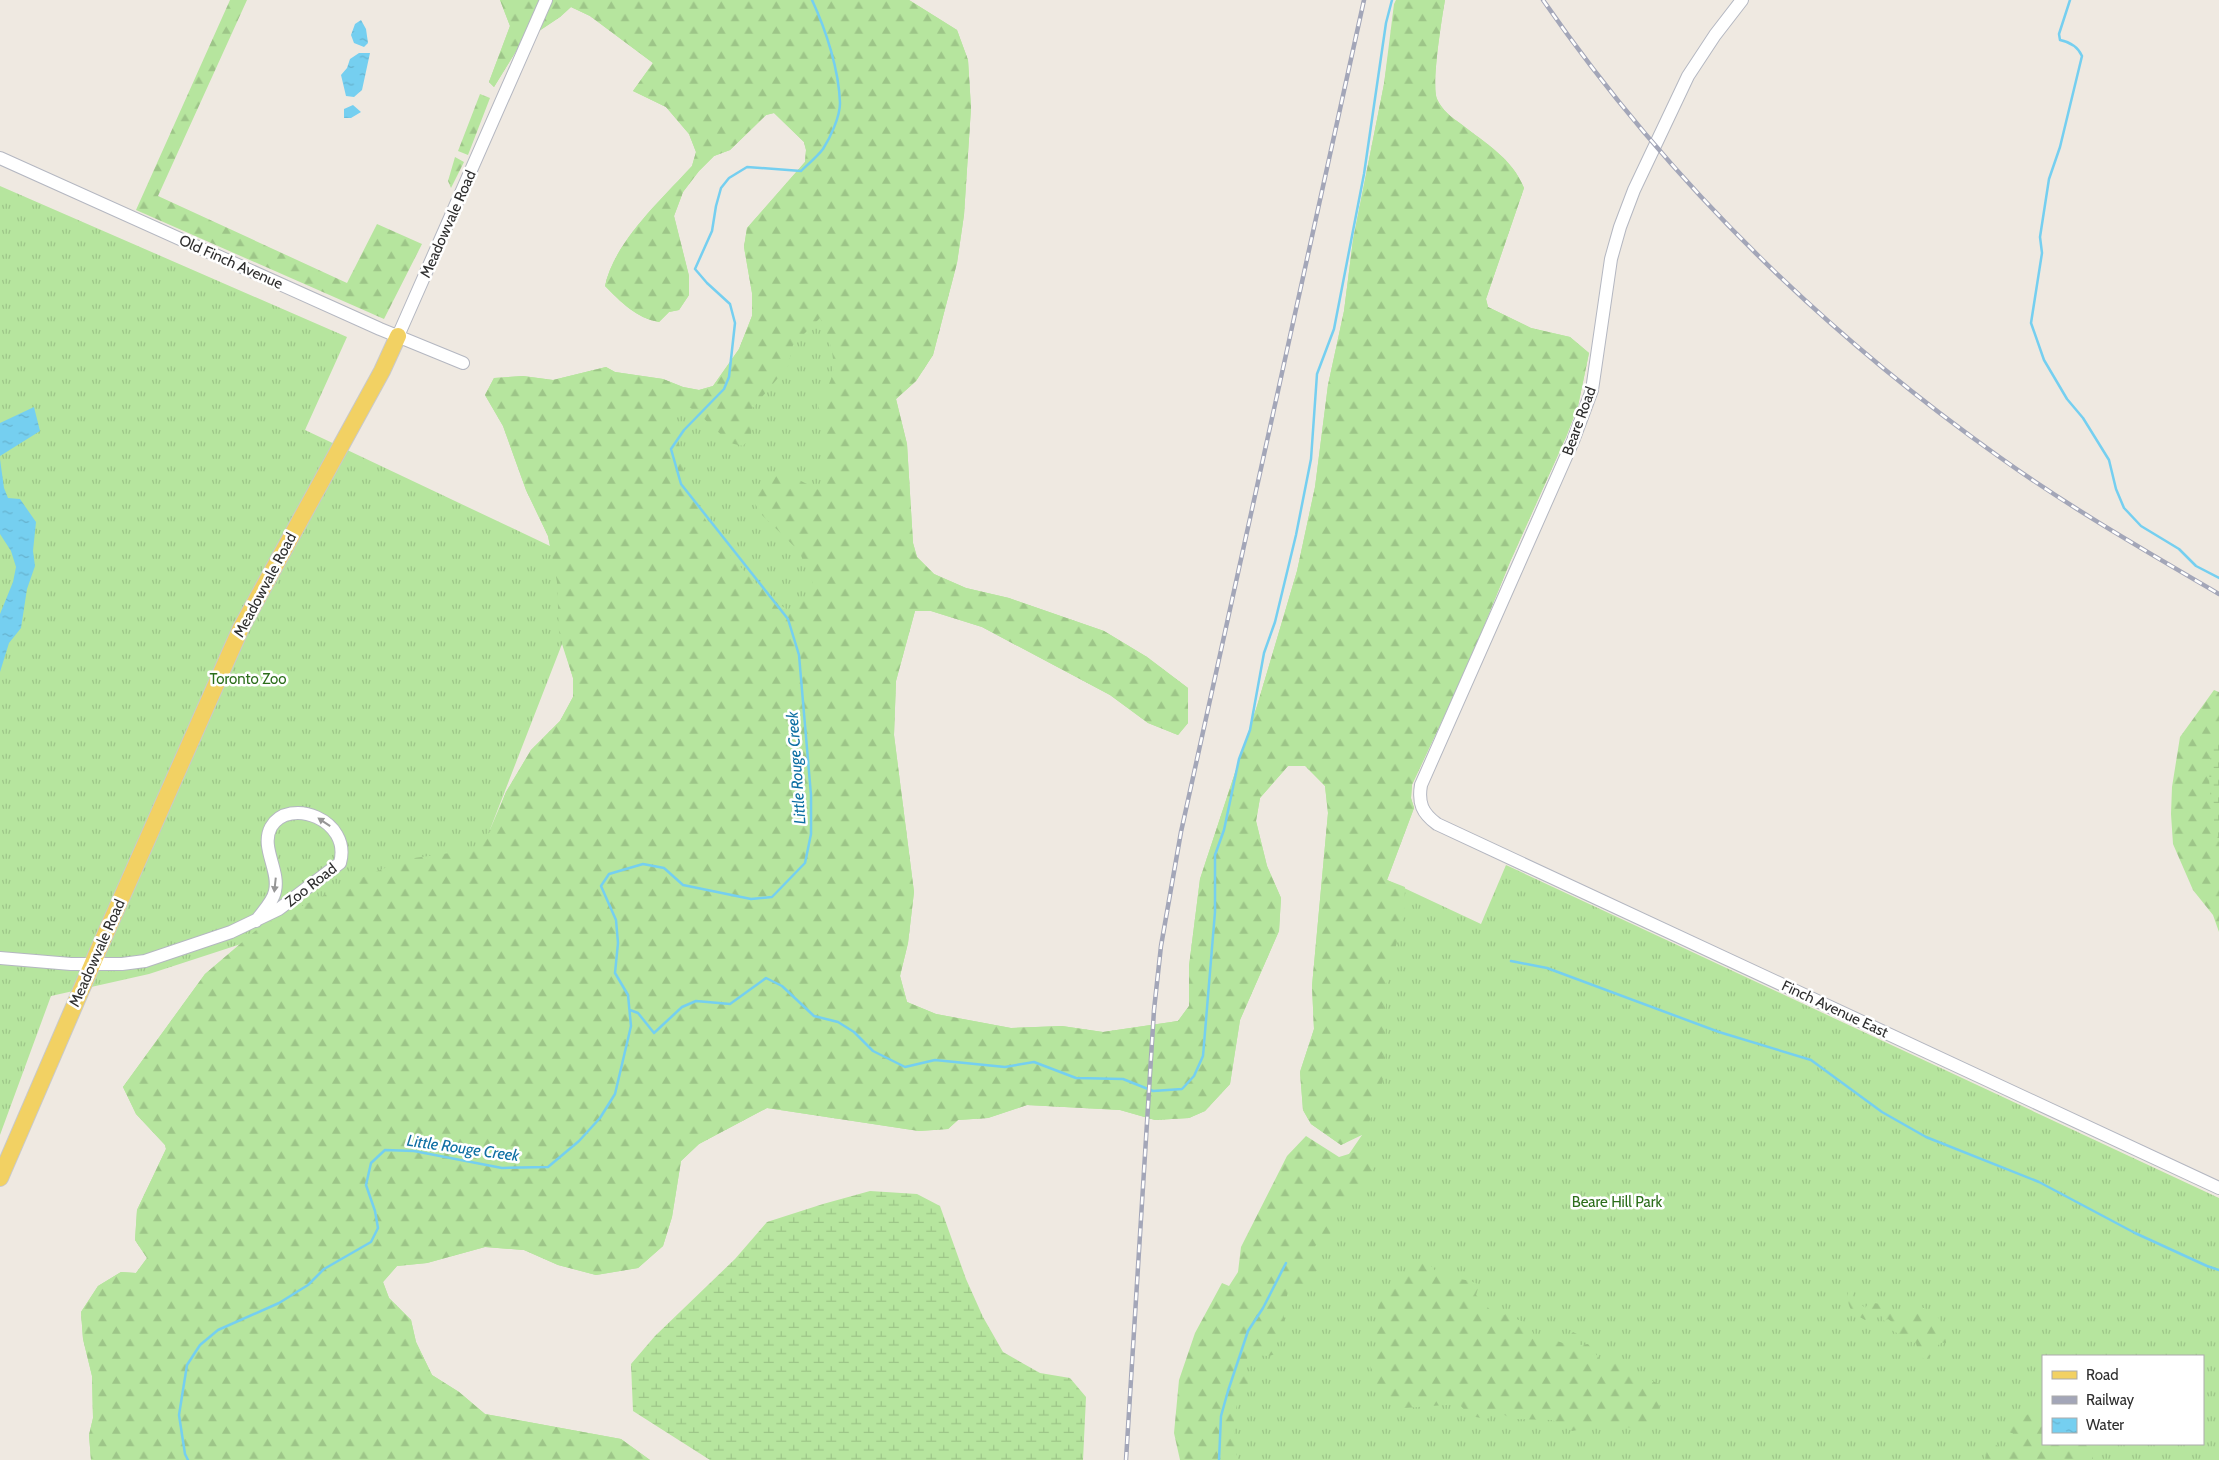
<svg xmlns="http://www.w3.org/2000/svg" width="2219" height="1460" font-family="Cabin,sans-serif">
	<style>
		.grass { fill: url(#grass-tufts); fill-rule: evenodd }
		.forest { fill: url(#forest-firs); fill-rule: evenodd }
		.wetland { fill: url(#wetland-marsh) }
		.water { fill: url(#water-ripples) }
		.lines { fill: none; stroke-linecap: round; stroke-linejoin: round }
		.stream { stroke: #75cff0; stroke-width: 2.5 }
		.minor-casing { stroke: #b4b7c1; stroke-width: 14 }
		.major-casing { stroke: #c9c9c9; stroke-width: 18 }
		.minor { stroke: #fff; stroke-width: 12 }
		.major { stroke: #f2d163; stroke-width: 16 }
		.rail-casing { stroke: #a3a6b8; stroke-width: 4.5 }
		.rail { stroke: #fff; stroke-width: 2.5; stroke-dasharray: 8; stroke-linecap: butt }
		.oneway { fill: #969696 }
		.labels { text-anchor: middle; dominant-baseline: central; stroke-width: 5; stroke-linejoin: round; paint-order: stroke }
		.street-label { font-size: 15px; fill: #2e2e2e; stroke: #fff }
		.park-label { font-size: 15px; fill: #2c6e1b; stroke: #fff }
		.water-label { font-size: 16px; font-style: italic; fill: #0d6fa3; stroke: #fff }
	</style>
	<defs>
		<pattern id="grass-tufts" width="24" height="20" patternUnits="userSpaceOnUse" patternTransform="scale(1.25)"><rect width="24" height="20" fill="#b6e59e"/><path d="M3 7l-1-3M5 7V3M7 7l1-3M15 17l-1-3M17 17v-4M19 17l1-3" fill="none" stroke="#9dc588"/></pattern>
		<pattern id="forest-firs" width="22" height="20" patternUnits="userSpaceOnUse" patternTransform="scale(1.25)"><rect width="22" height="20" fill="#b6e59e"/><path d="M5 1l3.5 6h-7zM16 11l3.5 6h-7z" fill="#9dc588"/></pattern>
		<pattern id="wetland-marsh" width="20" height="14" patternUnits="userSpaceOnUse" patternTransform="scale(1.25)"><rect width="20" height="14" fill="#b6e59e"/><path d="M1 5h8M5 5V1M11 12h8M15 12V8" fill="none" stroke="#9dc588"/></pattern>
		<pattern id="water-ripples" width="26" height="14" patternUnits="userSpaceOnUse" patternTransform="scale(1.25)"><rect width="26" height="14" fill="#75cff0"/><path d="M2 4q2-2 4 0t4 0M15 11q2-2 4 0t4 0" fill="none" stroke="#66b2ce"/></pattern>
	</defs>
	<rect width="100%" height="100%" fill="#efe9e1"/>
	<path class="grass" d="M500 0H909L957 30 968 60 971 108 964 215 957 263 933 355 916 381 896 399 907 444 913 543 917 557 934 574 966 588 1009 598 1104 631 1147 657 1188 688V723L1178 735 1148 723 1110 695 982 627 931 611H915L896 681 894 735 914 892 908 943 900 976 907 1002 936 1014 1011 1028 1062 1026 1103 1032 1178 1021 1189 1006V966L1200 879 1257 706 1297 571 1315 487 1328 385 1344 311 1353 240 1384 84 1394 4 1396 0H1445C1442 17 1431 86 1437 99 1442 110 1451 117 1461 124 1485 143 1512 158 1524 188L1486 299 1488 307 1531 328 1570 337 1589 353 1578 406 1566 437 1510 562 1468 665 1412 784 1411 798 1414 808 1387 880 1481 924 1506 865 2219 1198V1460H1207L1209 1359 1362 1135 1341 1145 1311 1124 1303 1110 1300 1072 1314 1029 1312 986 1328 813 1325 786 1305 766H1288L1260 798 1256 821 1267 866 1281 898 1279 931 1240 1020 1230 1084 1205 1111 1189 1118 1155 1120 1120 1110 1027 1105 988 1118 958 1120 948 1129 919 1131 767 1108 699 1144 681 1161 672 1217 663 1246 638 1268 596 1275 558 1265 524 1250 485 1247 427 1263 397 1266 383 1282 389 1298 411 1320 416 1342 432 1375 459 1392 485 1414 621 1439 650 1460H91L89 1435 93 1418 92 1376 83 1339 81 1312 98 1286 121 1272 136 1273 147 1258 135 1240 137 1210 166 1149 165 1145 136 1114 123 1087 205 974 241 944 149 974 51 996 0 1135V186L347 337 305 430 550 546 548 536 526 490 503 426 485 395 494 378 523 376 553 380 606 367 615 372 663 379 683 387 699 390 713 386 739 349 752 316V293L744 247 747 228 805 162 806 150 804 142 774 113 766 115 730 150 714 156 699 171 683 192 674 216 689 276V295L679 310 669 312 659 322C636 318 621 302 605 286 614 242 662 199 692 166L696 152 689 134 666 107 633 91 653 63 590 16 571 7 560 17 521 43 494 87 489 82 510 26ZM562 644 573 678V697L560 721 531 750 506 792 489 832ZM2043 1356H2203V1444H2043Z"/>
	<path class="forest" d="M230 0H247L158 196 347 283 377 224 422 244 384 319 136 210Z
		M500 0H909L957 30 968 60 971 108 964 215 957 263 933 355 916 381 896 399 907 444 913 543 917 557 934 574 966 588 1009 598 1104 631 1147 657 1188 688V723L1178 735 1148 723 1110 695 982 627 931 611H915L896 681 894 735 914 892 908 943 900 976 907 1002 936 1014 1011 1028 1062 1026 1103 1032 1178 1021 1189 1006V966L1200 879 1257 706 1297 571 1315 487 1328 385 1344 311 1353 240 1384 84 1396 0H1445C1442 17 1431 86 1437 99 1442 110 1451 117 1461 124 1485 143 1512 158 1524 188L1486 299 1488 307 1531 328 1570 337 1589 353 1578 406 1566 437 1510 562 1468 665 1412 785 1411 798 1414 808 1387 880 1405 887 1404 913 1386 986 1385 1068 1378 1105 1363 1133 1341 1145 1311 1124 1303 1110 1300 1072 1314 1029 1312 986 1328 813 1325 786 1306 766H1288L1260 798 1256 821 1267 866 1281 898 1279 931 1240 1020 1230 1084 1205 1111 1189 1118 1155 1120 1120 1110 1027 1105 988 1118 958 1120 948 1129 919 1131 767 1108 699 1144 681 1161 672 1217 663 1246 638 1268 596 1275 558 1265 524 1250 485 1247 427 1263 397 1266 383 1282 389 1298 411 1320 416 1342 432 1375 459 1392 485 1414 621 1439 650 1460H91L89 1435 93 1418 92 1376 83 1339 81 1312 98 1286 121 1272 136 1273 147 1258 135 1240 137 1210 166 1149 165 1145 136 1114 123 1087 205 974 261 926 351 882 407 859 471 850 491 831 506 792 531 750 560 721 573 697V678L559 632 557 582 548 536 526 490 503 426 485 395 494 378 523 376 553 380 606 367 615 372 663 379 683 387 699 390 713 386 739 349 752 316V293L744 247 747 228 805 162 806 150 804 142 774 113 766 115 730 150 714 156 699 171 683 192 674 216 689 276V295L679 310 669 312 659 322C636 318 621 302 605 286 614 242 662 199 692 166L696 152 689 134 666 107 633 91 653 63 590 16 571 7 560 17 521 43 494 87 489 82 510 26ZM820 318C828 333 837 360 832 376 829 386 822 396 818 405L825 428 826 479 819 490 783 472 769 476 754 502 762 515 799 551 814 586 802 602 787 610C746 578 709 536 690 488 684 474 682 457 679 443 676 430 668 423 670 410L682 402 699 414 730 443 743 446 751 437 752 409 788 366 793 345Z
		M480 94 490 98 468 155 458 151Z
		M455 157 464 162 451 188 448 181Z
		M2214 690 2219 692V932L2213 915 2193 890 2173 844 2171 814 2172 787 2180 737Z
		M1306 1136 1339 1157 1375 1146 1376 1164 1359 1188 1350 1206 1335 1212 1331 1233 1315 1246 1321 1266 1306 1283 1289 1289 1284 1306V1326L1271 1339 1282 1353 1267 1356 1248 1354 1245 1371 1249 1385C1246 1390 1240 1395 1238 1401 1232 1420 1233 1442 1238 1460H1180L1174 1433 1179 1380 1195 1333 1222 1283 1229 1286 1238 1272 1241 1247 1287 1156Z
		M1410 1263H1429C1445 1287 1460 1273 1479 1285L1476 1295 1497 1317 1506 1314 1527 1324 1537 1339H1551L1563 1343 1573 1332 1579 1335 1580 1345 1588 1344 1602 1362 1616 1360 1624 1367 1663 1386 1657 1420 1638 1429 1609 1424 1572 1431 1552 1420 1512 1419 1497 1411 1487 1419 1470 1416 1459 1404 1404 1408 1392 1403 1389 1392 1379 1396 1370 1386 1375 1375 1369 1364 1370 1357 1379 1352 1383 1345 1372 1337C1377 1322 1376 1307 1383 1292 1395 1287 1397 1280 1407 1274Z
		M1848 1288H1852V1296L1865 1308 1869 1303C1888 1303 1888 1309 1905 1314L1920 1307C1939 1312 1945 1324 1946 1343 1940 1342 1938 1344 1936 1350H1930L1928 1363 1919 1355 1916 1343 1909 1341 1905 1343 1898 1339 1899 1334 1891 1330 1892 1322 1888 1319 1884 1321 1881 1315 1871 1311 1868 1312 1870 1316 1865 1320C1849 1312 1847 1306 1848 1288Z
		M2035 1409 2043 1417V1444H2099L2093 1455V1460H1985L1987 1451 1994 1443 2005 1452 2016 1451 2011 1441 2018 1435 2005 1431 2011 1420 2026 1427 2020 1420Z"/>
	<path class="wetland" d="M2219 735V843C2212 816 2201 758 2219 735Z
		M870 1191 917 1194 940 1206 966 1279 983 1317 1003 1352 1040 1373 1070 1378 1086 1397 1083 1460H710L633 1411 631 1364 655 1336 735 1259 767 1222 823 1204Z"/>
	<path class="water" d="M361 20 366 29 368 43 364 47 354 43 351 35 355 24Z
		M359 53H370L362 90 354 97 346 96 341 75 347 68 350 59Z
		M353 105 361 112 351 118H344V109Z
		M34 407 40 431 0 456V423Z
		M0 459 4 488 8 498 20 499 36 522 33 551 35 566 27 589 21 628 9 643 0 672V614L13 582 16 567 11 551 0 534Z"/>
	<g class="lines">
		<path class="stream" d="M2070 0 2059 34 2060 40C2070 42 2078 47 2082 56L2060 147 2049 179 2040 237 2042 253 2031 323 2044 360 2067 399 2083 418 2109 460 2116 489 2124 508 2141 526 2179 549 2196 566 2219 578
			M1511 961 1547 968 1719 1032 1811 1060 1882 1112 1926 1137 2039 1182 2135 1233 2207 1266 2219 1270
			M630 1010 638 1013 654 1033 682 1007 696 1001 730 1004 766 978 782 986 814 1016 838 1022 854 1032 873 1051 905 1067 935 1060 1005 1067 1034 1062 1076 1078 1123 1079 1153 1091 1182 1089 1194 1076 1203 1056 1215 912V855L1224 830 1239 759 1250 730 1264 653 1275 622 1296 535 1311 459 1317 374 1334 329 1364 174 1386 23 1392 0
			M188 1460 185 1454 179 1415 187 1365 200 1345 218 1330 279 1303 308 1285 324 1269 371 1242 378 1228 375 1211 366 1185 371 1163 385 1150 414 1151 502 1168 548 1167 579 1141 600 1118 615 1094 631 1026 628 995 615 973 618 943 616 920 601 886 609 874 643 864 664 868 683 885 751 899 772 897 805 863 811 834V795L799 655 788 619 681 484 671 449 684 430 724 389 729 377 735 323 730 304 707 283 695 269 712 231 716 206 721 188 729 178 747 167 801 171C808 164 817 157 823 149 830 138 840 117 840 103 839 70 826 30 812 0
			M1219 1460 1221 1416 1228 1391 1248 1331 1263 1308 1286 1263"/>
		<g class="minor-casing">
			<path id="minor" d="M1742 0 1715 35 1688 76 1634 190 1620 227 1611 259 1592 390 1573 441 1421 785C1418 803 1422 813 1437 824L2219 1188
				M0 158 380 329 463 363
				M398 336 546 0
				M0 958 71 964H122L145 961 231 932 279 909 340 863C352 820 289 796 271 827 260 847 280 870 275 891 273 902 262 912 256 921"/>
		</g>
		<g class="major-casing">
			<path id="major" d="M0 1178 101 944 241 628 382 371 398 336"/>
		</g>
		<use href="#minor" class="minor"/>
		<use href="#major" class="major"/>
		<g class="rail-casing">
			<path id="rail" d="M1543 0C1666 178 1822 331 1998 456 2069 507 2144 550 2219 594
				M1126 1460 1154 1010 1161 946 1181 832 1364 0"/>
		</g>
		<use href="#rail" class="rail"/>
	</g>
	<defs><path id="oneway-solid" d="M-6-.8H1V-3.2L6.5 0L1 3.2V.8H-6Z" transform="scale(1.25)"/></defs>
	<g class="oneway">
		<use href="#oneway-solid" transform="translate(324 822) rotate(-146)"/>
		<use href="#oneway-solid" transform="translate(275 885) rotate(96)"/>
	</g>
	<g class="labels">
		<g class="street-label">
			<text transform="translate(448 224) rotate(-66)">Meadowvale Road</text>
			<text transform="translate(231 262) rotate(24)">Old Finch Avenue</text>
			<text transform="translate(1579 421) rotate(-70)">Beare Road</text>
			<text transform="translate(265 585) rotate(-62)">Meadowvale Road</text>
			<text transform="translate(311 885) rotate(-38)">Zoo Road</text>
			<text transform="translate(97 953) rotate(-66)">Meadowvale Road</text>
			<text transform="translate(1835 1009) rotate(25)">Finch Avenue East</text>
		</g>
		<g class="park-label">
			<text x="248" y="679">Toronto Zoo</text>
			<text x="1617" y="1202">Beare Hill Park</text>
		</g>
		<g class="water-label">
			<text transform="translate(796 768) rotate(-94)">Little Rouge Creek</text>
			<text transform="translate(463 1148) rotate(8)">Little Rouge Creek</text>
		</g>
	</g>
	<rect x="2042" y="1355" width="162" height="90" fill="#ffffff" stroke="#ababab"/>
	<rect x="2052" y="1371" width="25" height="8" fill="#f2d163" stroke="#ababab"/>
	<text x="2086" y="1380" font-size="15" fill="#2e2e2e">Road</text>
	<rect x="2052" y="1396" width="25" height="8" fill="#a3a6b8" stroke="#ababab"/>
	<text x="2086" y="1405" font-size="15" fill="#2e2e2e">Railway</text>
	<rect x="2052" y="1418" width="25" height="15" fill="url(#water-ripples)" stroke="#ababab"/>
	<text x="2086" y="1430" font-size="15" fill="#2e2e2e">Water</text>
</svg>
